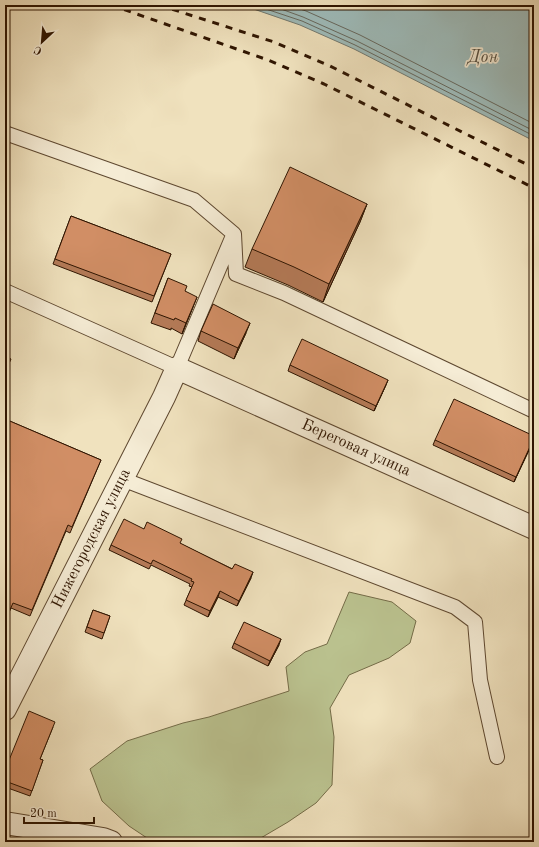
<svg xmlns="http://www.w3.org/2000/svg" width="539" height="847" font-family="'Old Standard TT',serif">
	<style>
		.green { fill: #bbc390; stroke: #746c48 }
		.water { fill: #9ebcbb; stroke: #717970 }
		.lines { fill: none; stroke-linecap: round; stroke-linejoin: round }
		.shore { stroke: #66685e; stroke-width: 1 }
		.lane-casing { stroke: #5e4830; stroke-width: 16 }
		.street-casing { stroke: #5e4830; stroke-width: 24 }
		.lane { stroke: #f5ecd5; stroke-width: 14 }
		.street { stroke: #f5ecd5; stroke-width: 22 }
		.rail { stroke: #2e1400; stroke-width: 3; stroke-dasharray: 7 7; stroke-linecap: butt }
		.wall { fill: #b47a57; stroke: #2e1400 }
		.shaded-wall { fill: #926347; stroke: #2e1400 }
		.building { fill: #d18e65; stroke: #2e1400 }
		.labels { text-anchor: middle; dominant-baseline: central; stroke-width: 3.5; stroke-linejoin: round; paint-order: stroke }
		.street-label { font-size: 16px; fill: #2e1400; stroke: #f5ecd5 }
		.water-label { font-size: 17px; font-style: italic; fill: #554f41; stroke: #f5ecd5 }
	</style>
	<rect width="100%" height="100%" fill="#f0e2be"/>
	<filter id="stains"><feTurbulence type="fractalNoise" baseFrequency=".005" numOctaves="4"/><feColorMatrix values="0 0 0 0 .2 0 0 0 0 .09 0 0 0 0 .02 0 0 0 .5 -.17"/></filter>
	<radialGradient id="worn" r=".72"><stop offset=".6" stop-color="#630" stop-opacity="0"/><stop offset="1" stop-color="#630" stop-opacity=".3"/></radialGradient>
	<path class="green" d="M349 592 392 602 416 621 410 643 389 658 349 675 330 708 334 737 332 785 316 803 288 822 254 842H153L129 826 102 801 90 769 127 741 183 723 209 717 289 691 286 667 305 652 327 644Z"/>
	<path class="water" d="M242 5H534V141L354 49 300 25Z"/>
	<g class="lines">
		<path class="shore" d="M254 5 302 21 355 45 534 136
			M270 5 303 17 357 41 534 131
			M288 5 306 11 360 35 534 124"/>
		<g class="lane-casing">
			<path id="lane" d="M5 133 194 200 234 234 236 274 284 293 534 411
				M5 291 177 368 232 238
				M122 479 455 607 475 622 480 680 497 757"/>
		</g>
		<g class="street-casing">
			<g id="street">
				<path id="s1" d="M5 709 164 397 177 368 534 528"/>
				<path d="M5 823 103 839 111 842"/>
			</g>
		</g>
		<use href="#lane" class="lane"/>
		<use href="#street" class="street"/>
		<path class="rail" d="M111 5 268 60 324 84 534 188
			M159 5 274 42 330 66 534 168
			M209 5 217 8"/>
	</g>
	<path class="wall" d="M367 204 360 222 323 302 288 285 245 267 252 249Z
		M71 216 171 254 152 302 53 264Z
		M168 278 185 291 193 307 182 334 171 328V330L151 323Z
		M201 331 246 333 234 359 198 341Z
		M290 365 386 385 374 411 288 371Z
		M5 419 101 460 70 533 66 531 30 616 11 608 5 621Z
		M534 438 514 482 433 445 435 440Z
		M144 529 181 544 251 578 237 606 218 597 208 617 184 605 192 587 189 586 190 584 151 565 149 569 109 550 111 545Z
		M93 610 110 616 102 639 85 632Z
		M234 643 279 645 268 666 232 648Z
		M53 727 40 759 43 760 30 796 5 787V770Z"/>
	<path class="shaded-wall" d="M367 204 360 222 323 302 329 284Z
		M197 297 193 307 182 334 186 323Z
		M250 323 246 333 234 359 238 348Z
		M388 380 386 385 374 411 376 406Z
		M534 438 533 442 514 482 516 477Z
		M253 572 251 578 237 606 239 601Z
		M220 591 218 597 208 617 210 611Z
		M281 639 279 645 268 666 270 661Z"/>
	<path class="building" d="M290 167 367 204 329 284 294 267 252 249Z
		M71 216 171 254 154 296 55 259Z
		M168 278 187 286 185 291 197 297 186 323 175 318 174 320 155 313Z
		M213 304 250 323 238 348 201 331Z
		M302 339 388 380 376 406 290 365Z
		M5 356 11 359 5 373Z
		M454 399 534 436V438L516 477 435 440Z
		M5 419 101 460 72 527 68 525 32 610 13 603 5 621Z
		M124 519 144 529 147 522 182 539 180 543 232 569 235 564 253 572 239 601 220 591 210 611 186 600 194 582 191 581 192 579 153 560 151 564 111 545Z
		M93 610 110 616 104 633 87 627Z
		M244 622 281 639 270 661 234 643Z
		M29 711 55 722 40 759 43 760 32 791 5 781V770Z"/>
	<g class="labels">
		<g class="street-label">
			<text stroke="none"><textPath href="#s1" startOffset="578">Береговая улица</textPath></text>
			<text stroke="none"><textPath href="#s1" startOffset="191">Нижегородская улица</textPath></text>
		</g>
		<g class="water-label">
			<text x="483" y="57">Дон</text>
		</g>
	</g>
	<rect width="539" height="847" fill="none" stroke="#f0e2be" stroke-width="20"/>
	<rect x="6" y="6" width="527" height="835" fill="none" stroke="#2e1400" stroke-width="2"/>
	<rect x="10" y="10" width="519" height="827" fill="none" stroke="#2e1400"/>
	<g transform="translate(42 42) rotate(206)" stroke="#f5ecd5" stroke-width="3" paint-order="stroke">
	<path d="M0-3L7 15L0 10L-7 15Z" fill="#2e1400"/>
	<text y="-6" font-size="11" font-weight="bold" text-anchor="middle" fill="#2e1400">С</text>
	</g>
	<path d="M24 817v6h70v-6" fill="none" stroke="#2e1400" stroke-width="2"/>
	<text x="30" y="817" font-size="12" fill="#2e1400" stroke="#f5ecd5" stroke-width="3" paint-order="stroke">20 m</text>
	<rect width="100%" height="100%" filter="url(#stains)"/>
	<rect width="100%" height="100%" fill="url(#worn)"/>
</svg>
